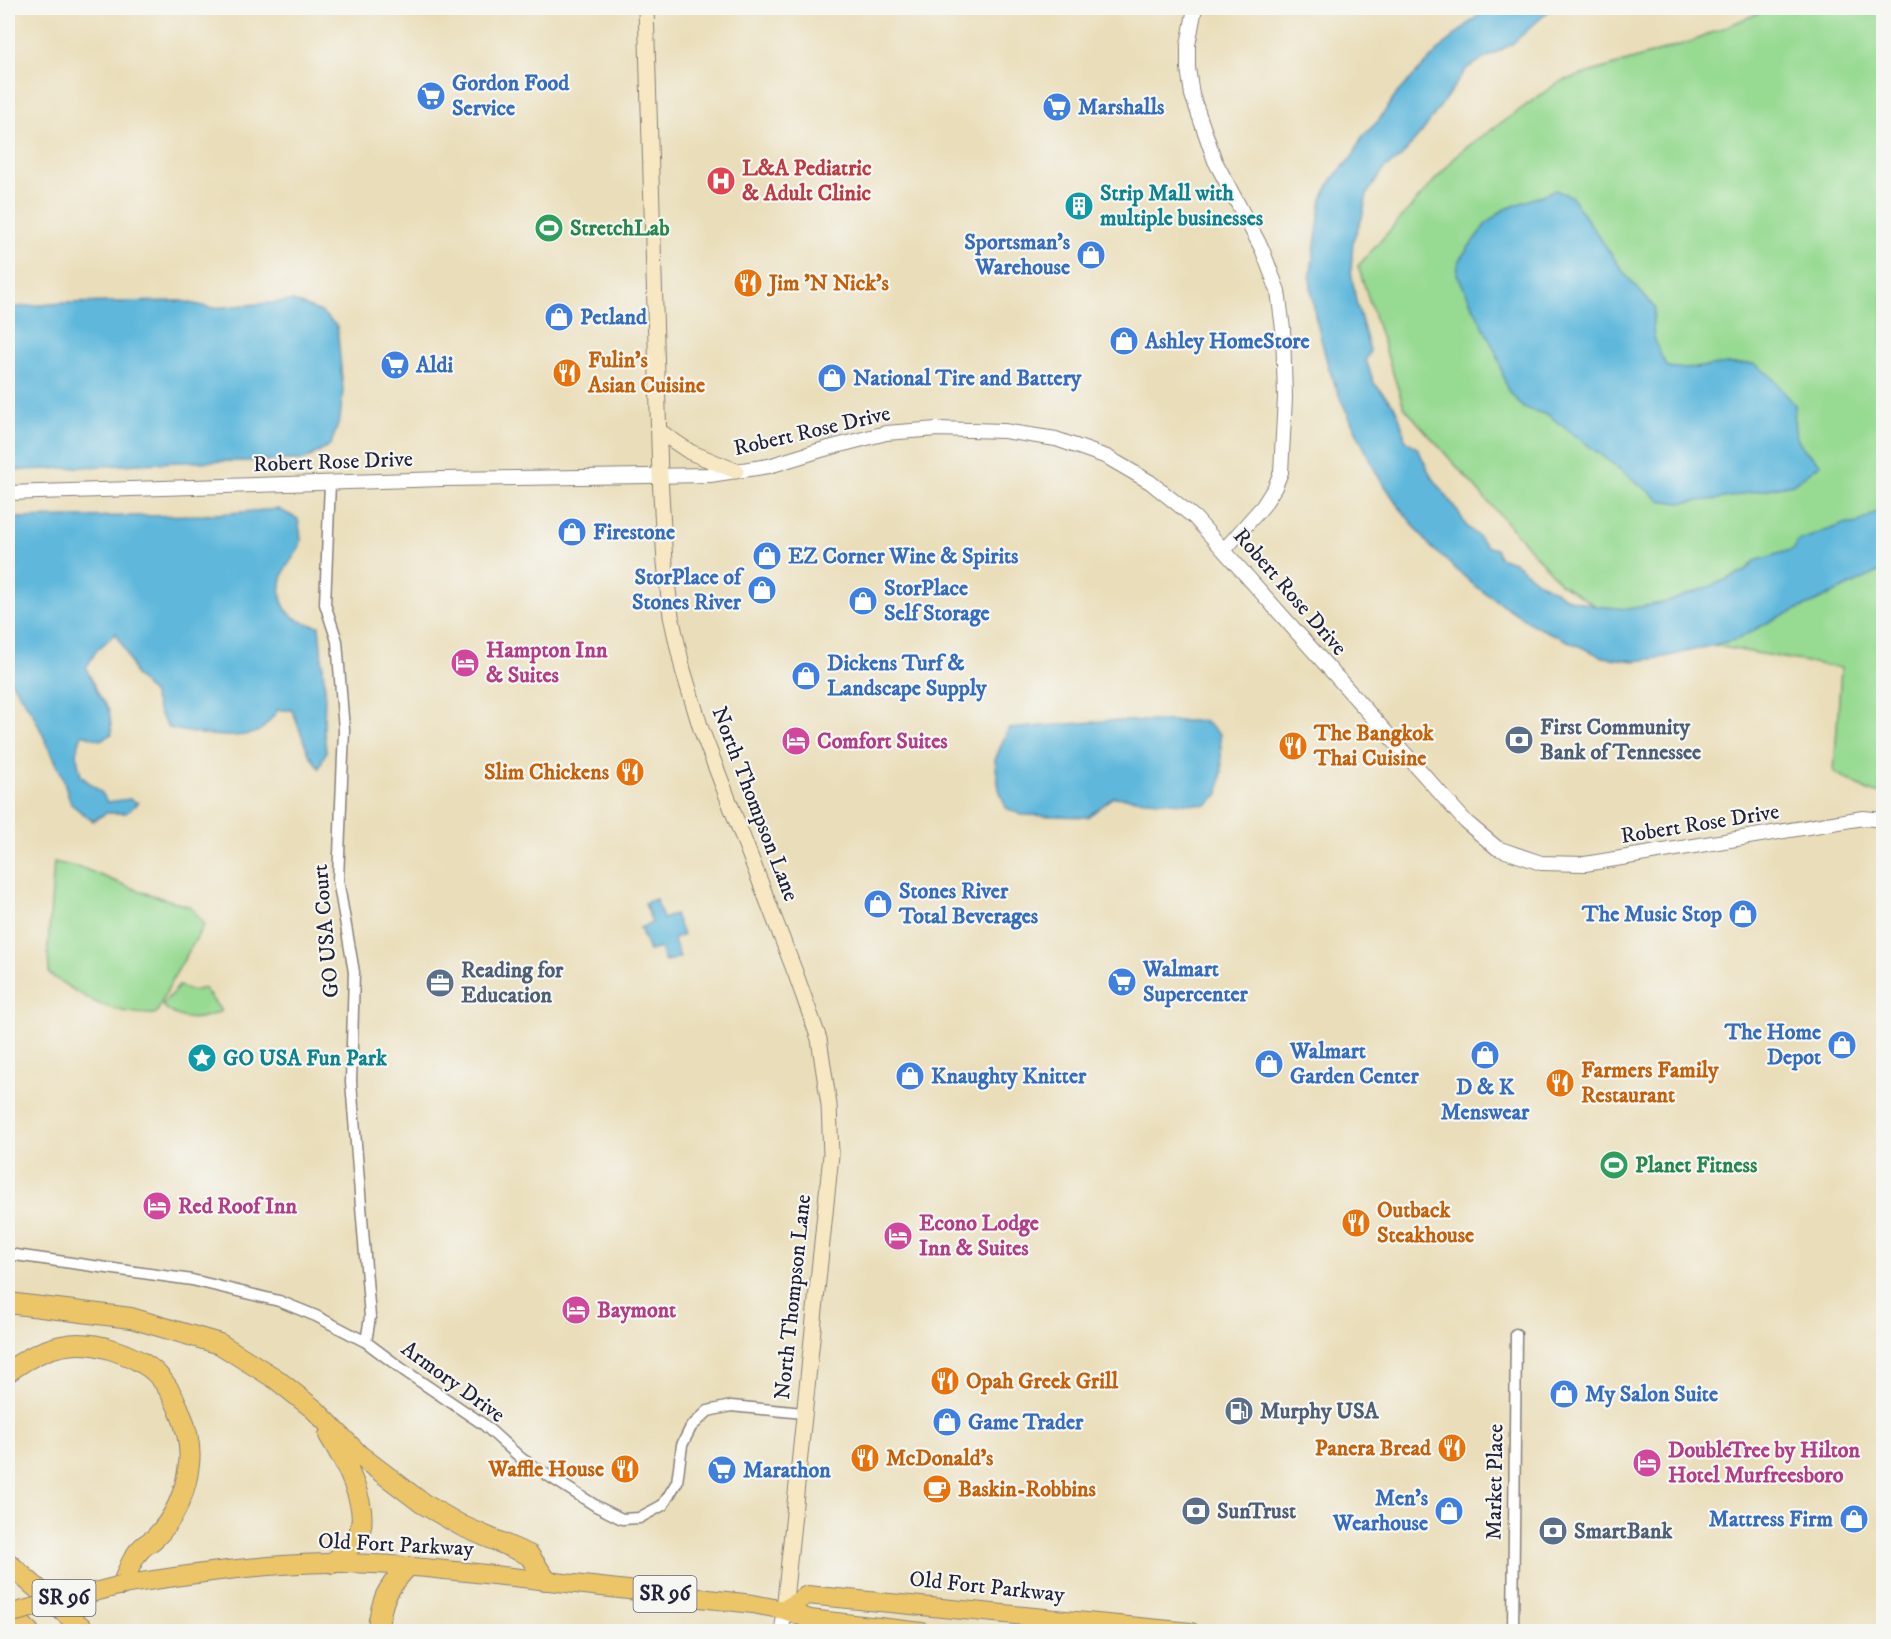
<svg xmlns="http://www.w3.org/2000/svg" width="1891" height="1639" font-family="'IM FELL DW Pica',serif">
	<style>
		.green { fill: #97da92; stroke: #5c7e66; stroke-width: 1.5 }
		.water { fill: #5fb8dc; stroke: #406d8c; stroke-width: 1.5 }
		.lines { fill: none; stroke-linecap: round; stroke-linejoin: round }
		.minor-casing { stroke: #86807a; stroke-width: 13 }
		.tertiary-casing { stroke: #86807a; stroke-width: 16 }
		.secondary-casing { stroke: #86807a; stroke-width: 17 }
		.primary-casing { stroke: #86807a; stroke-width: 20 }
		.motorway-casing { stroke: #86807a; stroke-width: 22 }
		.minor { stroke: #fff; stroke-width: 10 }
		.tertiary { stroke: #fff; stroke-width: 14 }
		.secondary { stroke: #f7e8c3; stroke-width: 15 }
		.primary { stroke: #ecc569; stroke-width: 18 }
		.motorway { stroke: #ecc569; stroke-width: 20 }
		.primary-bridge-casing { stroke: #86807a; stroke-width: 20; stroke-linecap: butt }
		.primary-bridge { stroke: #ecc569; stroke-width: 18 }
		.labels { text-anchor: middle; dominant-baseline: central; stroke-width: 4.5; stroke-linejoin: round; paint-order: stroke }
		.shield { fill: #f6f6f2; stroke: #626272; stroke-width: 1.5 }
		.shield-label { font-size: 21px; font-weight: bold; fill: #22223b }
		.shop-label { font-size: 22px; font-weight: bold; fill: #366cbe; stroke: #f6f6f2; text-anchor: start }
		.health-label { font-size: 22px; font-weight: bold; fill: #be3a42; stroke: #f6f6f2; text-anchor: start }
		.culture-label { font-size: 22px; font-weight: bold; fill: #0d838f; stroke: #f6f6f2; text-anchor: start }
		.leisure-label { font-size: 22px; font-weight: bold; fill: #27864d; stroke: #f6f6f2; text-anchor: start }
		.food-label { font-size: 22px; font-weight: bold; fill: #c56008; stroke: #f6f6f2; text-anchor: start }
		.street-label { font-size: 22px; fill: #22223b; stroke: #f6f6f2 }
		.hotel-label { font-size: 22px; font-weight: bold; fill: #b23c85; stroke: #f6f6f2; text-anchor: start }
		.service-label { font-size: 22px; font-weight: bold; fill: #4e5e75; stroke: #f6f6f2; text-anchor: start }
	</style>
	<rect width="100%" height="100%" fill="#f6f6f2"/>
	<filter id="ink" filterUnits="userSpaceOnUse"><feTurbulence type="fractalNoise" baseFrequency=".0167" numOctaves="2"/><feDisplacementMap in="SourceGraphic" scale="12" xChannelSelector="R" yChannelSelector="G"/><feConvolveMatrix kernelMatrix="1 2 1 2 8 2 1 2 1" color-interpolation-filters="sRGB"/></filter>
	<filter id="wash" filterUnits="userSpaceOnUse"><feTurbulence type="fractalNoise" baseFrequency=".008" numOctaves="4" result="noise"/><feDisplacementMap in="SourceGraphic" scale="24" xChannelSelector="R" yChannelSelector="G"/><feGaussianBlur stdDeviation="1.35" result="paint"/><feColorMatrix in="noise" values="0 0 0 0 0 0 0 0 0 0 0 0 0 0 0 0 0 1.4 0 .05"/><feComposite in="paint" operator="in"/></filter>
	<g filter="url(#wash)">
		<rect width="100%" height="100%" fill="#eadeba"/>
		<path class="green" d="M1770 8H1883V794L1868 791 1834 772 1841 668 1637 632 1561 584 1404 407 1358 266 1460 152 1559 82 1693 41Z
			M54 862 85 869 139 891 191 907 204 925 172 980 156 1014C109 1015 87 999 49 974L48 947Z
			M179 986 193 991 204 988 221 1011C199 1021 180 1023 162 1005Z"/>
		<path class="water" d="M1487 8H1552L1512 44 1467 68 1422 132 1400 158 1384 169 1367 194 1362 218 1353 240 1351 271 1356 301 1370 351 1366 360 1374 383 1394 406 1400 419 1405 439 1418 449 1430 474 1459 513 1467 527 1478 536 1486 546 1496 549 1499 557 1514 562 1537 581 1569 599 1595 606 1628 609 1667 602 1711 586 1744 572 1755 561 1794 549 1798 541 1841 525 1859 523 1880 509H1883V571L1876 573 1813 603 1774 619 1738 639 1665 657 1635 661 1603 657 1535 626 1476 587 1430 546 1400 508 1377 474 1341 400 1328 366 1315 315 1310 279 1322 199 1333 178 1353 156 1362 137 1379 120 1398 92 1447 42Z
			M1555 190 1571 196 1625 274 1655 308C1649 331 1656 347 1667 367L1685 369 1728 364H1755L1771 376 1795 405C1793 438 1794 442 1821 464L1793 484 1719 499 1679 503 1660 500 1548 415 1523 408 1507 389 1497 355 1457 274 1459 260 1486 224 1503 210Z
			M181 301 212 308 293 301 321 312 337 326 343 390 340 419 331 444 305 460 178 462 8 471V308L63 303Z
			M278 509 298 519C299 526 301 535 301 542 299 554 286 563 283 575 274 605 290 622 319 626L325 689 324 731 326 752 319 768 309 754 292 710H278C273 716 268 723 263 728 246 743 190 733 169 728L159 713 152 693 135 675 126 652 116 633 96 651 86 668 99 695 109 710 112 734 100 740 82 734 76 753 81 776 102 793 107 802 130 799 138 803 126 813H106L93 821 71 804 62 775 32 712 8 677V518L204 515Z
			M1106 721H1204L1220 734 1222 769 1219 794 1207 805 1113 797 1088 817 1022 815 1006 808 999 789 995 760 1008 729Z
			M656 899 663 919 675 914 683 935 673 939 680 957 665 962 660 948 649 951 640 928 652 923 645 903Z"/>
	</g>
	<g filter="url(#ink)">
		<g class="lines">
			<g class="minor-casing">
				<path id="minor" d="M330 483 325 604 337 641 344 730 338 880 354 972 351 1082 370 1317 366 1342
					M8 1254 192 1280 279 1301 316 1316 366 1342 402 1369 483 1424 522 1459 596 1506 622 1519 639 1518 663 1505 677 1482 682 1445 691 1427 708 1411 731 1406 803 1413
					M1513 1632 1516 1334"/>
			</g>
			<g class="tertiary-casing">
				<path id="tertiary" d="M1195 8 1188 45V68L1192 95 1215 161 1262 249 1278 291 1283 329 1285 398 1281 472 1275 487 1263 506 1225 549
					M8 493 443 479 710 475 769 466 821 450 886 433 937 429 1004 431 1056 439 1107 457 1150 482 1195 518 1466 822 1497 848 1541 863 1585 864 1863 818 1884 820
					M782 1632 784 1610"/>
			</g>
			<g class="secondary-casing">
				<path id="secondary" d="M646 8 660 476 665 563 671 616 683 670 701 729 795 972 819 1039 829 1105 831 1155 784 1610
					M659 431 690 452 736 471"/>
			</g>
			<g class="primary-casing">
				<path id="primary" d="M122 1585C191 1574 260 1564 330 1563 376 1562 422 1568 467 1572 562 1582 657 1593 753 1604L784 1610 810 1619 922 1632
					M784 1610 807 1595 1191 1632"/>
			</g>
			<g class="motorway-casing">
				<path id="motorway" d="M8 1303 131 1318 220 1344 276 1379 315 1410 359 1455 422 1503 462 1526 529 1555 546 1580
					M8 1372C28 1357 53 1344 79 1344 100 1344 126 1353 144 1364 172 1380 193 1433 189 1464 186 1491 175 1518 155 1538 151 1542 145 1544 141 1549 132 1557 127 1574 122 1585
					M329 1435C343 1458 372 1509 358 1535 353 1546 342 1554 333 1563
					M8 1563 87 1632
					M8 1613 29 1632
					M377 1632C382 1599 385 1591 407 1567"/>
			</g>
			<use href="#minor" class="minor"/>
			<use href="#tertiary" class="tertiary"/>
			<use href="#secondary" class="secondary"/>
			<use href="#primary" class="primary"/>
			<use href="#motorway" class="motorway"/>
			<g class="primary-bridge-casing">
				<path id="primary-bridge" d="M8 1614 122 1585"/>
			</g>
			<use href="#primary-bridge" class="primary-bridge"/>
		</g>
	</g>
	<defs>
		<g id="supermarket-disc" transform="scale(1.5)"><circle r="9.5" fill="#3f7fe0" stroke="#f6f6f2"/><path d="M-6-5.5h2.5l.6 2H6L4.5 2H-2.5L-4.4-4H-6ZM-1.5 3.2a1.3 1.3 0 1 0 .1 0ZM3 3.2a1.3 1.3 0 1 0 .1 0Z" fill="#fff"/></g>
		<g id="hospital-disc" transform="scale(1.5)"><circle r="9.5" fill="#e0444e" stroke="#f6f6f2"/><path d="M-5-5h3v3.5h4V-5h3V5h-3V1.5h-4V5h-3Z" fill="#fff"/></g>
		<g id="building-disc" transform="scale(1.5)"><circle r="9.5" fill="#0f9aa8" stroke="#f6f6f2"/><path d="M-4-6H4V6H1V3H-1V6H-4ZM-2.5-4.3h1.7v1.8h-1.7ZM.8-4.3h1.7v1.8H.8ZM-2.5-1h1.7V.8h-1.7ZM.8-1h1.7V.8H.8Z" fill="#fff"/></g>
		<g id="stadium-disc" transform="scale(1.5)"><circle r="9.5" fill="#2e9e5b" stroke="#f6f6f2"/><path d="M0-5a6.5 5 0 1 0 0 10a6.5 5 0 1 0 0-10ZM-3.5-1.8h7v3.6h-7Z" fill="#fff"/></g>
		<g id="shop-disc" transform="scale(1.5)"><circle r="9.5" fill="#3f7fe0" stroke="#f6f6f2"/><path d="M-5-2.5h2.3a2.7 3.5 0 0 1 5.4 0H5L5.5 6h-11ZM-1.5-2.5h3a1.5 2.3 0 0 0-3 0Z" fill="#fff"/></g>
		<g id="restaurant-disc" transform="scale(1.5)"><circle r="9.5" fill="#e8710a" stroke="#f6f6f2"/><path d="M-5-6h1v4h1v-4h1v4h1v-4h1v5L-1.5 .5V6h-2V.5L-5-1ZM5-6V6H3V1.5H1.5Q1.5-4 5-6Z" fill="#fff"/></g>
		<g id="hotel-disc" transform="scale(1.5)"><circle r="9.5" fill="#d1479c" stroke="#f6f6f2"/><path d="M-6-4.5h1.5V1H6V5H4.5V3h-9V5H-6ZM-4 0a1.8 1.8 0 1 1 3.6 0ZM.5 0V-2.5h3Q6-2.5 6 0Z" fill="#fff"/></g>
		<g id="bank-disc" transform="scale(1.5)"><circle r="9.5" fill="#5c6f8a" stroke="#f6f6f2"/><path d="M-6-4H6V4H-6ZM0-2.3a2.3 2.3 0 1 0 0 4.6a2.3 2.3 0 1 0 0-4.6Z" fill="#fff"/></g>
		<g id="office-disc" transform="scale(1.5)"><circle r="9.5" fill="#5c6f8a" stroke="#f6f6f2"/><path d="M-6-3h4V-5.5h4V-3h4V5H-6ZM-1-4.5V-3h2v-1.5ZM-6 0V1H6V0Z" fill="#fff"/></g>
		<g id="sight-disc" transform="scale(1.5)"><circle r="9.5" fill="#0f9aa8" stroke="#f6f6f2"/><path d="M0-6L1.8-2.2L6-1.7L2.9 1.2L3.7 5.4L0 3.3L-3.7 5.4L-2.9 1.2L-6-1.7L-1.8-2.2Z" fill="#fff"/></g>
		<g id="fuel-disc" transform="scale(1.5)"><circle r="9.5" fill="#5c6f8a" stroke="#f6f6f2"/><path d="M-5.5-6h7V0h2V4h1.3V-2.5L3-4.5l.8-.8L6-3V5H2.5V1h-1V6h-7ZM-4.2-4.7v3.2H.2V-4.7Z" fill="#fff"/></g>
		<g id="cafe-disc" transform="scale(1.5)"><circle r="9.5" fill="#e8710a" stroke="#f6f6f2"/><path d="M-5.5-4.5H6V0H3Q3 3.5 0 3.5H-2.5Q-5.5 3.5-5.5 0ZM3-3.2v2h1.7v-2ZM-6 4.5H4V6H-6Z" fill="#fff"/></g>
	</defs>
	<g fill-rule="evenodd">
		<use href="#supermarket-disc" x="431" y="96"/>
		<use href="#supermarket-disc" x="1057" y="107"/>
		<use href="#hospital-disc" x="721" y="181"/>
		<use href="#building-disc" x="1079" y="206"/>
		<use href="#stadium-disc" x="549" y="228"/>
		<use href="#shop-disc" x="1091" y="255"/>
		<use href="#restaurant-disc" x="748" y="283"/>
		<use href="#shop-disc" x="559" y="317"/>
		<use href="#shop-disc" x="1124" y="341"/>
		<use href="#supermarket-disc" x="395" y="365"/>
		<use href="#restaurant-disc" x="567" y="373"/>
		<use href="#shop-disc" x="832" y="378"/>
		<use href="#shop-disc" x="572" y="532"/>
		<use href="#shop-disc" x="767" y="556"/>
		<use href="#shop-disc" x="762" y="590"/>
		<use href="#shop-disc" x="863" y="601"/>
		<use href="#hotel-disc" x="465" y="663"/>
		<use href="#shop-disc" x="806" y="676"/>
		<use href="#bank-disc" x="1519" y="740"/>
		<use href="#hotel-disc" x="796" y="741"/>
		<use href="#restaurant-disc" x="1293" y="746"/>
		<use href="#restaurant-disc" x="630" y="772"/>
		<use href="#shop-disc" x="878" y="904"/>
		<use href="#shop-disc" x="1743" y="914"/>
		<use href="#supermarket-disc" x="1122" y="982"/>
		<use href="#office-disc" x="440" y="983"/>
		<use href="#shop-disc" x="1842" y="1045"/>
		<use href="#shop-disc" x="1485" y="1055"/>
		<use href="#sight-disc" x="202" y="1058"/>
		<use href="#shop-disc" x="1269" y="1064"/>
		<use href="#shop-disc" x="910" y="1076"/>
		<use href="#restaurant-disc" x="1560" y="1083"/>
		<use href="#stadium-disc" x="1614" y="1165"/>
		<use href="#hotel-disc" x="157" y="1206"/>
		<use href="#restaurant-disc" x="1356" y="1223"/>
		<use href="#hotel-disc" x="898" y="1236"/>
		<use href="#hotel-disc" x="576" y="1310"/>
		<use href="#restaurant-disc" x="945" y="1381"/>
		<use href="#shop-disc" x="1564" y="1394"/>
		<use href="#fuel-disc" x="1239" y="1411"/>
		<use href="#shop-disc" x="947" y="1422"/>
		<use href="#restaurant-disc" x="1452" y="1448"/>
		<use href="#restaurant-disc" x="865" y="1458"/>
		<use href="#hotel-disc" x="1647" y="1463"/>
		<use href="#restaurant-disc" x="625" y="1469"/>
		<use href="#supermarket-disc" x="722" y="1470"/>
		<use href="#cafe-disc" x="937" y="1489"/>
		<use href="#bank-disc" x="1196" y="1511"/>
		<use href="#shop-disc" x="1449" y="1511"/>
		<use href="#shop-disc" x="1854" y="1519"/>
		<use href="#bank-disc" x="1553" y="1531"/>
	</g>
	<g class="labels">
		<g class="shield">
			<rect x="633.5" y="1576" width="63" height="36" rx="4.5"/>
			<rect x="32.5" y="1580" width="63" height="36" rx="4.5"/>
		</g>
		<g class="shield-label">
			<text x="665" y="1594">SR 96</text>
			<text x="64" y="1598">SR 96</text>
		</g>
		<g class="shop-label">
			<text x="452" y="83">Gordon Food<tspan x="452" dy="25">Service</tspan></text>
			<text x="1078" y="107">Marshalls</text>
			<text x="1070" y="242" text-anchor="end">Sportsman's<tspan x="1070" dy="25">Warehouse</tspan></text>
			<text x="580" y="317">Petland</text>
			<text x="1145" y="341">Ashley HomeStore</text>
			<text x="416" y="365">Aldi</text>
			<text x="853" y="378">National Tire and Battery</text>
			<text x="593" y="532">Firestone</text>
			<text x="788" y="556">EZ Corner Wine &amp; Spirits</text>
			<text x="741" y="577" text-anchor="end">StorPlace of<tspan x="741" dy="25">Stones River</tspan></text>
			<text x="884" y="588">StorPlace<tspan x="884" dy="25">Self Storage</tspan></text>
			<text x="827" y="663">Dickens Turf &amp;<tspan x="827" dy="25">Landscape Supply</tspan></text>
			<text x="899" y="891">Stones River<tspan x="899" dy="25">Total Beverages</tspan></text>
			<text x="1722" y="914" text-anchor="end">The Music Stop</text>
			<text x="1143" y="969">Walmart<tspan x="1143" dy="25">Supercenter</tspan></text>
			<text x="1821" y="1032" text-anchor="end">The Home<tspan x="1821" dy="25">Depot</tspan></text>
			<text x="1290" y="1051">Walmart<tspan x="1290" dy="25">Garden Center</tspan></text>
			<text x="931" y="1076">Knaughty Knitter</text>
			<text x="1485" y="1087" text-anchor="middle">D &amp; K<tspan x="1485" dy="25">Menswear</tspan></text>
			<text x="1585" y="1394">My Salon Suite</text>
			<text x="968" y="1422">Game Trader</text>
			<text x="743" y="1470">Marathon</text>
			<text x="1428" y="1498" text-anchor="end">Men's<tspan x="1428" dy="25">Wearhouse</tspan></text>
			<text x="1833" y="1519" text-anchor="end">Mattress Firm</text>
		</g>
		<g class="health-label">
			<text x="742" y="168">L&amp;A Pediatric<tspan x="742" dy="25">&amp; Adult Clinic</tspan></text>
		</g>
		<g class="culture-label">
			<text x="1100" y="193">Strip Mall with<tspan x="1100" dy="25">multiple businesses</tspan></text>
			<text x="223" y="1058">GO USA Fun Park</text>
		</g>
		<g class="leisure-label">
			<text x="570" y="228">StretchLab</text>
			<text x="1635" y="1165">Planet Fitness</text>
		</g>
		<g class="food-label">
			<text x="769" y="283">Jim 'N Nick's</text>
			<text x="588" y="360">Fulin's<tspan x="588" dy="25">Asian Cuisine</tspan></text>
			<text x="1314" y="733">The Bangkok<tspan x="1314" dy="25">Thai Cuisine</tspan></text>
			<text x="609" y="772" text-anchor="end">Slim Chickens</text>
			<text x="1581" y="1070">Farmers Family<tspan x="1581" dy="25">Restaurant</tspan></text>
			<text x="1377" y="1210">Outback<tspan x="1377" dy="25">Steakhouse</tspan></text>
			<text x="966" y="1381">Opah Greek Grill</text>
			<text x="1431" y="1448" text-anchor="end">Panera Bread</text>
			<text x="886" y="1458">McDonald's</text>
			<text x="604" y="1469" text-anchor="end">Waffle House</text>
			<text x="958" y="1489">Baskin-Robbins</text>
		</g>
		<g class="street-label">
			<text transform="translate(812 431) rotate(-13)">Robert Rose Drive</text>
			<text transform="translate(333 462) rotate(-2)">Robert Rose Drive</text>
			<text transform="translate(1290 592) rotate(49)">Robert Rose Drive</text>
			<text transform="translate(755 804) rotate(69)">North Thompson Lane</text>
			<text transform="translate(1700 824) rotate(-9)">Robert Rose Drive</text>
			<text transform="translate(326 931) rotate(-95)">GO USA Court</text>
			<text transform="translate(793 1297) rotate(-84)">North Thompson Lane</text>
			<text transform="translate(453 1382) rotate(36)">Armory Drive</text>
			<text transform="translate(1495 1482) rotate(-89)">Market Place</text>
			<text transform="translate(396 1545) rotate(3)">Old Fort Parkway</text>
			<text transform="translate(987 1587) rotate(6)">Old Fort Parkway</text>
		</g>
		<g class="hotel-label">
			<text x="486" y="650">Hampton Inn<tspan x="486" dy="25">&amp; Suites</tspan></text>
			<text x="817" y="741">Comfort Suites</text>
			<text x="178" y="1206">Red Roof Inn</text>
			<text x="919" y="1223">Econo Lodge<tspan x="919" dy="25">Inn &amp; Suites</tspan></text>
			<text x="597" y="1310">Baymont</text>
			<text x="1668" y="1450">DoubleTree by Hilton<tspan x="1668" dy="25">Hotel Murfreesboro</tspan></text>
		</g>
		<g class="service-label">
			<text x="1540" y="727">First Community<tspan x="1540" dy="25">Bank of Tennessee</tspan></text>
			<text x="461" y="970">Reading for<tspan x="461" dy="25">Education</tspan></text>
			<text x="1260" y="1411">Murphy USA</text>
			<text x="1217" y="1511">SunTrust</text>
			<text x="1574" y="1531">SmartBank</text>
		</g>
	</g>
	<rect width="1891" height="1639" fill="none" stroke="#f6f6f2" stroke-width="30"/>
</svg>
